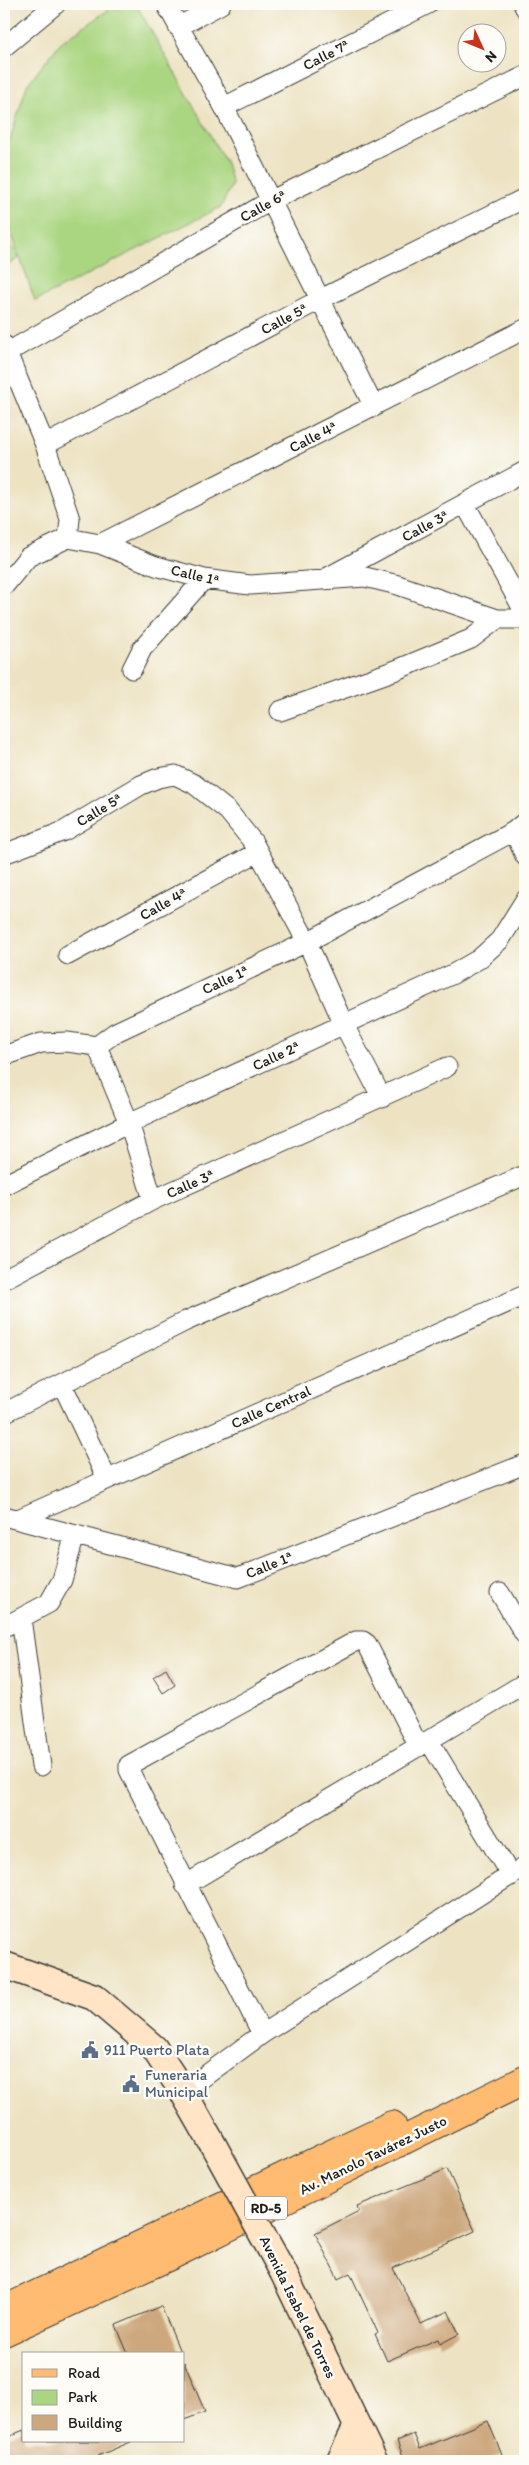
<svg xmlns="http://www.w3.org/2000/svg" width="529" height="2465" font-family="Itim,sans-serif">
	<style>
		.green { fill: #aad581; stroke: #63784e }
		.building { fill: #cda87f }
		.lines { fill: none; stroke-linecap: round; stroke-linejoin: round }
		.street-casing { stroke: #3b3a35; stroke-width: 21 }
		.secondary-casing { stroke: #3b3a35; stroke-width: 29 }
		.primary-casing { stroke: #3b3a35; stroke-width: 30 }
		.street { stroke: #fff; stroke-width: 19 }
		.secondary { stroke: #ffe4c6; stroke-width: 26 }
		.primary { stroke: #ffbb71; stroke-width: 28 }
		.secondary-bridge-casing { stroke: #3b3a35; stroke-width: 29; stroke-linecap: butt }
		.secondary-bridge { stroke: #ffe4c6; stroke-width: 26 }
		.labels { text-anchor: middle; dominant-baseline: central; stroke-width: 5; stroke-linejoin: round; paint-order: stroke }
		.shield { fill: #fdfcf7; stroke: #605f5e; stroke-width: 1 }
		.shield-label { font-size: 14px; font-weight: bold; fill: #1c1c1c }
		.street-label { font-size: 15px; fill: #1c1c1c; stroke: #fdfcf7 }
		.service-label { font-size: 15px; fill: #4e5e75; stroke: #fdfcf7; text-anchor: start }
	</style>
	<rect width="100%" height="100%" fill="#fdfcf7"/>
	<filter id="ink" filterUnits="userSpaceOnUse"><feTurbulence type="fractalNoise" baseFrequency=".02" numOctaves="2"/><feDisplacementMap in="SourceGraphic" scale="10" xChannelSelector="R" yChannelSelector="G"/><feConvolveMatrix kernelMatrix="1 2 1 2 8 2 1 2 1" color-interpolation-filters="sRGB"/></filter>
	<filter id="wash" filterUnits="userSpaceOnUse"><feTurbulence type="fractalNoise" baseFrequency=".0096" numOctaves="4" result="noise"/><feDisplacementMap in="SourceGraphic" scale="20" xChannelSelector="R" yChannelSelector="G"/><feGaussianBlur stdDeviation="1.12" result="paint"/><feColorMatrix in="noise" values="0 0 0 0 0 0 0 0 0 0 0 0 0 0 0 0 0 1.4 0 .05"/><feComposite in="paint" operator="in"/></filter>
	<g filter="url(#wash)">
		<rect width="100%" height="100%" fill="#ede3c3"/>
		<path class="green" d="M117 4H136L226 163 232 184 221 207 35 301 11 232 4 159 27 85 61 42Z
			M4 233 19 258 4 268Z"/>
		<g id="blocks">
			<path class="building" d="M166 1669 175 1685 163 1693 153 1677Z
				M447 2169 475 2231 393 2268 421 2324 448 2311 459 2334 440 2344 438 2339 387 2361 375 2334 378 2333 350 2273 338 2279 315 2233 359 2211 357 2206Z
				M161 2306 181 2354H128L116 2325Z
				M184 2362 205 2412 184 2420Z
				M488 2421 502 2455 486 2461H391L403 2456 397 2441 414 2434 420 2449Z
				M24 2430V2441H133L86 2461H4V2438Z"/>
		</g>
	</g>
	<g filter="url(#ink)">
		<use href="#blocks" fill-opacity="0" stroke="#3b3a35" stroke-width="1"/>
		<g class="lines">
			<g class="street-casing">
				<path id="street" d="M166 4 224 107 374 407
					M523 4 525 8
					M178 27 221 4
					M4 47 56 4
					M224 107 428 4
					M4 345 45 445 70 519 68 538
					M8 352 270 201 525 76
					M45 445 321 299 525 198
					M465 504 525 613
					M68 538 100 544 156 566 204 579 250 585 365 577 398 585 497 619H525
					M100 544 525 329
					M328 577 525 471
					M4 586 28 557 68 538
					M132 669 142 649 204 579
					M280 711 396 670 471 639 497 619
					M514 831 525 856
					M4 854 64 831 141 785 158 778 175 775 194 784 228 811 253 842 307 942 344 1025 382 1098
					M68 955 258 852
					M97 1046 116 1032 307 942 514 831 525 822
					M97 1046 129 1123 153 1200
					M4 1056 41 1043 67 1042 97 1046
					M4 1185 129 1123 453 974 479 959 500 940 525 900
					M4 1279 153 1200 447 1067
					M62 1384 107 1479
					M4 1413 186 1321 525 1175
					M4 1516 238 1578 525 1464
					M18 1519 525 1295
					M500 1593 525 1635
					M21 1618 41 1766
					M4 1627 49 1603 62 1580 75 1535
					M429 1741 511 1876
					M185 1885 525 1683
					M262 2034 129 1770V1765L356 1641H363L367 1644 419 1747
					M183 2092 262 2034 525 1866"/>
			</g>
			<g class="secondary-casing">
				<path id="secondary" d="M4 1965 94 1997 154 2048 183 2092 211 2141
					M283 2272 374 2461
					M340 2461 356 2428"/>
			</g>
			<g class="primary-casing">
				<path id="primary" d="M4 2310 392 2125
					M4 2332 174 2254 525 2080"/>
			</g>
			<use href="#street" class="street"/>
			<use href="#secondary" class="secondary"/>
			<use href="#primary" class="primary"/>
			<g class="secondary-bridge-casing">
				<path id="secondary-bridge" d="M211 2141 283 2272"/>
			</g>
			<use href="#secondary-bridge" class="secondary-bridge"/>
		</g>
	</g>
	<defs>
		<g id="civic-bare" transform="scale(1.35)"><path d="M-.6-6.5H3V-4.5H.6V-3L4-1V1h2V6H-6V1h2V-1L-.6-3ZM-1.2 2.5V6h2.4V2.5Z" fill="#5c6f8a" stroke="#fdfcf7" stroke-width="2.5" paint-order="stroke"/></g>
	</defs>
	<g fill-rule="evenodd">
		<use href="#civic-bare" x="90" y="2050"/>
		<use href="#civic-bare" x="131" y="2084"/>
	</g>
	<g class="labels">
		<rect class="shield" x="245" y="2196.5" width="42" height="23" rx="4"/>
		<g class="shield-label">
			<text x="266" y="2208">RD-5</text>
		</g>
		<g class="street-label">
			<text transform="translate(326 55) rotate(-27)">Calle 7ª</text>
			<text transform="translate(263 206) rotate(-29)">Calle 6ª</text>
			<text transform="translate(284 319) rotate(-28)">Calle 5ª</text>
			<text transform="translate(313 437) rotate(-27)">Calle 4ª</text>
			<text transform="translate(425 526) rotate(-28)">Calle 3ª</text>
			<text transform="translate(195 575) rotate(13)">Calle 1ª</text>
			<text transform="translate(99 810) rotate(-31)">Calle 5ª</text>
			<text transform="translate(163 904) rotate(-29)">Calle 4ª</text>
			<text transform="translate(225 980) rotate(-25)">Calle 1ª</text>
			<text transform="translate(276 1056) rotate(-25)">Calle 2ª</text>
			<text transform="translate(190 1184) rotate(-24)">Calle 3ª</text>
			<text transform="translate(271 1407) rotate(-24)">Calle Central</text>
			<text transform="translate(269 1565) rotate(-22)">Calle 1ª</text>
			<text transform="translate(373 2155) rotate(-26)">Av. Manolo Tavárez Justo</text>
			<text transform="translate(298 2307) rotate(64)">Avenida Isabel de Torres</text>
		</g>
		<g class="service-label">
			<text x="104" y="2050">911 Puerto Plata</text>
			<text x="145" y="2075">Funeraria<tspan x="145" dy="17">Municipal</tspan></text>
		</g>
	</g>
	<rect width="529" height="2465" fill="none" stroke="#fdfcf7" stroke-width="20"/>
	<rect x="22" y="2352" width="162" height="90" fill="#fdfcf7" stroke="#a3a29f"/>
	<rect x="32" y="2369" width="25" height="8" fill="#ffbb71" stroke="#a3a29f"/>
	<text x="68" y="2378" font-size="15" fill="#1c1c1c">Road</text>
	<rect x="32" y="2390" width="25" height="15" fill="#aad581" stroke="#a3a29f"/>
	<text x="68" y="2402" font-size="15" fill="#1c1c1c">Park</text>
	<rect x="32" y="2415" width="25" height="15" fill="#cda87f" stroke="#a3a29f"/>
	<text x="68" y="2428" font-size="15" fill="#1c1c1c">Building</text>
	<g transform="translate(482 48) rotate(134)"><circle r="24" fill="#fdfcf7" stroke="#a3a29f"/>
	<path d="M0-4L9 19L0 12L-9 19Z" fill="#c8321e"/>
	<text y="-8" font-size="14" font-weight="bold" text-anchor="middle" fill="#1c1c1c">N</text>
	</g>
</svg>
